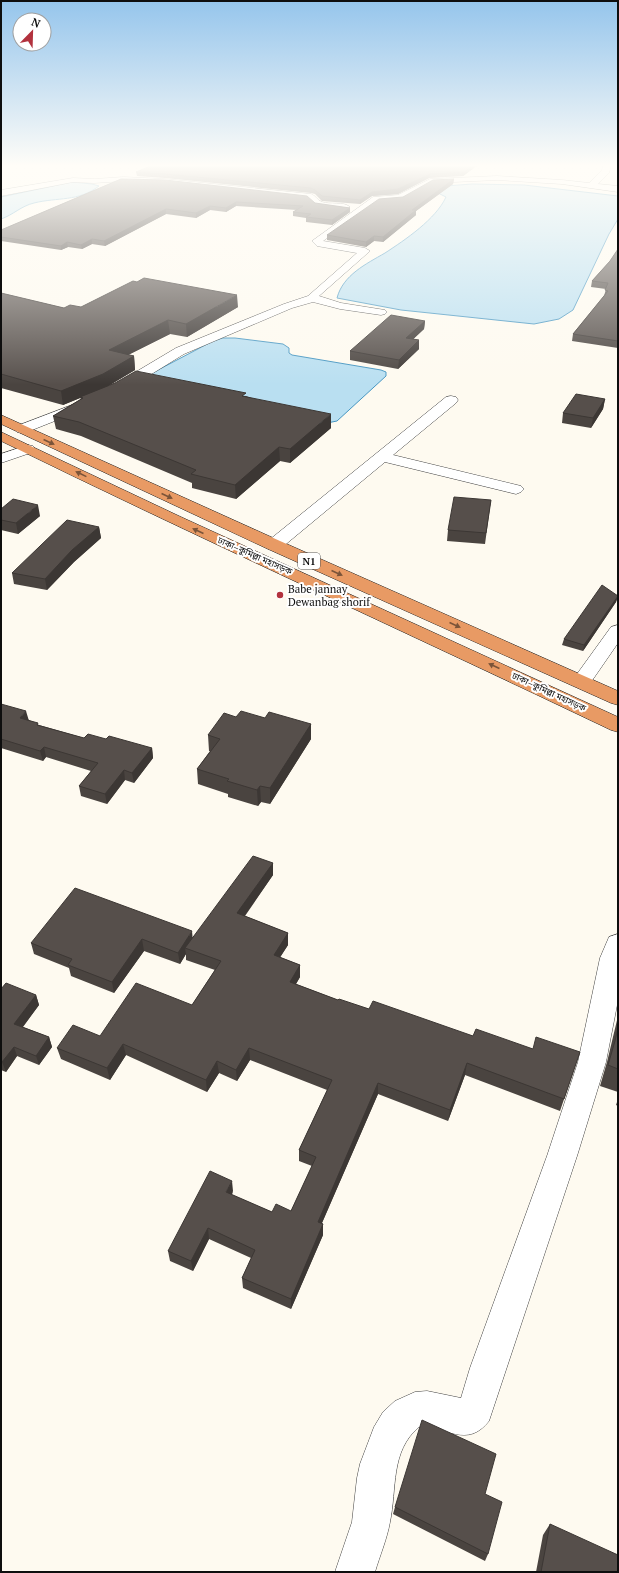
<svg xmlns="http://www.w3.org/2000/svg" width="619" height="1573" font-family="'PT Serif','Noto Sans Bengali',serif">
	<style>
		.water { fill: #b9dff1; stroke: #4696c2 }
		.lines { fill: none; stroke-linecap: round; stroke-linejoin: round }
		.minor-casing { stroke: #414141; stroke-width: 1 }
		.highway-casing { stroke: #1f1f1f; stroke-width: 1 }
		.minor { fill: #fff; fill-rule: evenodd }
		.highway { fill: #e89a64; fill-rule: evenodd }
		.wall { fill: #4a4440 }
		.shaded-wall { fill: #3c3734 }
		.building { fill: #564f4b; stroke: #3c3734 }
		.oneway { fill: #7b5439 }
		.poi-dot { fill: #b2323e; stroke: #fff; stroke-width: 1.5 }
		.labels { text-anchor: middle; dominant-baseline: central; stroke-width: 4; stroke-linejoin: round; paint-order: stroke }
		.far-street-label { font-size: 9px; fill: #0e0e0e; stroke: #fff }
		.shield { fill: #fff; stroke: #565656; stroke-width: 1 }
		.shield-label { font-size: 10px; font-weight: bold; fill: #0e0e0e }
		.poi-label { font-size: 11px; fill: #0e0e0e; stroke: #fff; text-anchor: start }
	</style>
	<rect width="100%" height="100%" fill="#fefaf0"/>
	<path class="water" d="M72 182 92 184 99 186C78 202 58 197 34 203 21 206 13 215 1 219V197Z
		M472 184 524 185 618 196V219L609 234 573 310 559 319 534 324 401 310 337 298C343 275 366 264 385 253 405 240 436 219 446 197L436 192 446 186Z
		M223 338H235L283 344 289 348V353L292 355 381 370 386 372V376L337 421 322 424 111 398 156 371 213 341Z"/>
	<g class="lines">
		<g class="minor-casing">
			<path id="minor" d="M603 165H611L609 173 598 184 618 186V192L562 184 497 180 432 183 403 200 378 202 323 241 365 248 370 251 319 296 341 303 385 310 387 312 385 314 381 315 340 309 313 302 292 308 184 354 124 391H114L113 388 114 385 176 348 284 304 308 296 357 253 317 246 312 241 373 197 398 195 430 179 497 176 562 180 589 183 602 170Z
				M124 177 165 179 311 194C316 196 317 200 322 202 330 205 343 201 350 207L346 210 318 207 315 206 308 199 165 183 124 181 94 183 73 182 1 196V190L73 178 94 179Z
				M451 396 456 397 458 400 456 403 393 455 521 486 524 489 521 492 516 494 385 462 280 549 274 550 268 549 266 545 268 541 446 397Z
				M80 402 85 403 87 406 85 409 27 432 22 433 17 432 15 429 17 426Z
				M28 445 33 446 35 449 33 452 1 463V454Z
				M618 625V643L589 685 582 687 575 685 572 681 611 627Z
				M618 934V1000L606 1062 577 1156 489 1421C467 1449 447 1426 419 1427 390 1451 397 1489 390 1522 387 1539 380 1555 375 1572H335L352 1522 357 1478 360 1464 374 1427 383 1412 395 1401 415 1392 427 1391 461 1398 470 1368 547 1156 578 1062 600 958 609 937Z"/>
		</g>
		<g class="highway-casing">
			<path id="highway" d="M1 415 280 541 618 691V705L611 703 268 549 1 424Z
				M1 432 181 517 618 717V732L611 730C408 633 203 540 1 441Z"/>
		</g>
		<use href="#minor" class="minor"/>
		<use href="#highway" class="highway"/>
	</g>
	<path class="wall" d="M153 165H478L463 176 429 178 398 194 372 196 360 204 322 201 315 194 311 193 165 178 137 176 136 172Z
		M121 179 350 208V212L332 225 306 222V218L293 216V212L297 210 236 206 226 212 210 210 196 218 166 214 105 246 92 244 82 249 68 247 61 250 1 241V230Z
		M454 179 453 184 416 211V215L383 242 374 241 366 247 327 240V235L403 197Z
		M618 249V348L572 341 573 334 604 296 606 289 591 287 592 281 610 261Z
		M1 293 64 308 81 307H238L187 337 170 334 128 355 134 356 135 370 108 386 246 396 331 428 290 463 280 461 236 499 192 488V483L81 436 56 429 53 416 81 399 80 398 63 405 1 388Z
		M425 321 424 329 413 339 419 340V349L398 369 350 360V351Z
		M605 399 603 409 591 428 562 423 563 413Z
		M491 500 485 544 447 541 448 530Z
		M1 509 40 516 18 534 1 530Z
		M99 527 101 538 74 562 47 590 14 584 12 573Z
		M618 596 616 602 583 651 562 645 564 639Z
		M1 704 29 720 39 725 84 738 106 739 152 748 153 758 134 783 125 780 107 804 81 796 79 786 91 771 46 757 43 761 1 748Z
		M236 717 265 718 311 724V739L270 804 261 802 258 806 228 797V794L198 784 197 769 210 751H209L208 735Z
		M273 863V875L245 916 288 933V945L280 957 300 965V977L296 984 338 1000 369 1009 473 1036 533 1049 580 1052 560 1111 465 1075 448 1121 378 1094 322 1223 323 1224V1235L291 1309 243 1288 242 1278 251 1258 209 1239 193 1271 170 1261 168 1251 233 1191 232 1195 272 1212 291 1211 312 1166 299 1161V1150L327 1090 250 1060 237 1081 219 1073 207 1092 126 1055 110 1080 61 1059 57 1048 100 1036 192 1005 215 970 186 960V954L180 964 144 951 114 993 71 976 69 968 34 954 31 943 193 937Z
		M1 989 36 995 39 1005 23 1027 49 1037 52 1047 39 1065 17 1056 6 1072 1 1070Z
		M618 1016V1092L600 1086 607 1062Z
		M618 1099V1106L616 1105Z
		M485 1494 488 1554 485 1561 393 1514 395 1507Z
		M550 1524 618 1572H536L543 1535Z"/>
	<path class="shaded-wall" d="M473 165H478L463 176 464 172Z
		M430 174 429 178 398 194 372 196 360 204V200L372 192Z
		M454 179 453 184 416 211V215L383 242V237L412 210Z
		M236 202V206L226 212V208Z
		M210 206V210L196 218V213Z
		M350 208V212L332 225V220Z
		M166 209V214L105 246 104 241Z
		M374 236V241L366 247V242Z
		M92 239V244L82 249 81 245Z
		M67 242 68 247 61 250V246Z
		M237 295 238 307 187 337 186 324Z
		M168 320 170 334 110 364 109 350Z
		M425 321 424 329 405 347 406 338Z
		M419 340V349L398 369 399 360Z
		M134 356 135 370 105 388 80 397V398L63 405 61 391Z
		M605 399 603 409 591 428 593 418Z
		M331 414V428L290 463V449Z
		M279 447 280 461 236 499 235 485Z
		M38 505 40 516 18 534 16 523Z
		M99 527 101 538 74 562 47 590 45 579 72 550Z
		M618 596 616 602 583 651 584 645Z
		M26 711 29 721 20 718Z
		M311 724V739L270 804V788Z
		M44 747 46 757 43 761 40 751Z
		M152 748 153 758 134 783 132 773Z
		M124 770 125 780 107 804 105 794Z
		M260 786 261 802 258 806 257 790Z
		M273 863V875L238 925 237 913Z
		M192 931 193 942 185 948 186 954 180 964 178 953Z
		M288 933V945L274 967V955Z
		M142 939 144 951 114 993 112 982Z
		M300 965V977L290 994V982Z
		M36 995 39 1005 18 1033 14 1024Z
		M49 1037 52 1047 39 1065 36 1056Z
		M123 1044 126 1055 110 1080 107 1068Z
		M14 1047 17 1056 6 1072 2 1062Z
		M249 1048 250 1060 237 1081 236 1070Z
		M217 1061 219 1073 207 1092 206 1080Z
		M467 1063 465 1075 448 1121 450 1110Z
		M378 1083V1094L318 1232V1222Z
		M232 1181 233 1191 227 1203 226 1192Z
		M323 1224V1235L291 1309V1299Z
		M208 1228 209 1239 193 1271 191 1261Z"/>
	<path class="building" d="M153 165H473L464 172 430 174 398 189 372 192 360 200 322 196 315 190 311 188 165 174 136 172Z
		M121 179 165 180 307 196 315 203 350 208 332 220 306 217 311 214 293 212 303 206 236 202 226 208 210 206 196 213 166 209 104 241 92 239 81 245 67 242 61 246 1 237V230Z
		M454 179 412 210H416L383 237 374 236 366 242 327 235 379 199 403 197 433 180Z
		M618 249V341L573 334 608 291 605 290 608 283 592 281 610 261Z
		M144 278 237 295 186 324 168 320 109 350 134 356 103 374 61 391 1 374V293L64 308 70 305 81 307 133 281 137 282Z
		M391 315 425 321 406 338 419 340 399 360 350 351Z
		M136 371 246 393 242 396 331 414 290 449 279 447 235 485 191 474 196 470 79 422 53 416 83 398 80 397 115 383Z
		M576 394 605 399 593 418 563 413Z
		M454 497 491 500 486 533 448 530Z
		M13 499 38 505 16 523 1 520V509Z
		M67 520 99 527 72 550 45 579 12 573Z
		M602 585 618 596 584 645 564 639Z
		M1 704 26 711 20 718 38 723 37 725 84 738 88 734 106 739 109 736 152 748 132 773 124 770 105 794 79 786 98 763 44 747 40 751 1 739Z
		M241 711 265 718 269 712 311 724 270 788 260 786 257 790 227 781 229 779 197 769 220 739 208 735 224 713 236 717Z
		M253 856 273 863 237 913 288 933 274 955 300 965 290 982 338 1000 339 999 369 1009 373 1001 473 1036 476 1029 533 1049 536 1037 580 1052 564 1099 467 1063 450 1110 378 1083 318 1222 323 1224 291 1299 242 1278 255 1250 208 1228 191 1261 168 1251 210 1171 232 1181 226 1192 272 1212 276 1204 291 1211 316 1157 299 1150 332 1080 249 1048 236 1070 217 1061 206 1080 123 1044 107 1068 57 1048 73 1025 100 1036 136 983 192 1005 221 961 185 948Z
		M75 888 192 931 178 953 142 939 112 982 68 965 72 959 31 943Z
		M6 983 36 995 14 1024 49 1037 36 1056 14 1047 2 1062H1V989Z
		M618 1028V1069L608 1065 615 1041Z
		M422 1420 496 1454 485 1494 502 1502 488 1554 395 1507Z
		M550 1524 618 1555V1572H541Z"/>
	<defs><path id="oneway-solid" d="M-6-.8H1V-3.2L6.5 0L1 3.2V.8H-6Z"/></defs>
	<g class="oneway">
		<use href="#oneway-solid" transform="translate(49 442) rotate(25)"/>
		<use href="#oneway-solid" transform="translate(81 474) rotate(-154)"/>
		<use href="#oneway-solid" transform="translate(167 496) rotate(25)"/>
		<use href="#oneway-solid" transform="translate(198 531) rotate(-156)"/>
		<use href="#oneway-solid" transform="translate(337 573) rotate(24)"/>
		<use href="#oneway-solid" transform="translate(455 625) rotate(24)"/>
		<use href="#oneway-solid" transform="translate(494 666) rotate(-155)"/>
	</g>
	<linearGradient id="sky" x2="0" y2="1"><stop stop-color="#95c5ec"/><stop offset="0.43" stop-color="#fffdf8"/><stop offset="1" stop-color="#fffdf8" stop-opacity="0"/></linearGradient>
	<rect width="619" height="385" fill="url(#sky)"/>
	<circle class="poi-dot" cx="280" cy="595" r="4"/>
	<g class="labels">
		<g class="far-street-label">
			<text transform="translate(255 556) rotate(24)">ঢাকা–কুমিল্লা মহাসড়ক</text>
			<text transform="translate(549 692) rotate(25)">ঢাকা–কুমিল্লা মহাসড়ক</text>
		</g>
		<rect class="shield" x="298" y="553" width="22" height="16" rx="3"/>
		<g class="shield-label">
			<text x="309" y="561">N1</text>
		</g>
		<g class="poi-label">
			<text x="288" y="589">Babe jannay<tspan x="288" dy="13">Dewanbag shorif</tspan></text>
		</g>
	</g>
	<rect width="619" height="1573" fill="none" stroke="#0e0e0e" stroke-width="4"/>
	<g transform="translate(32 32) rotate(23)"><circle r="19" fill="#ffffff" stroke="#9f9f9f"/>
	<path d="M0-3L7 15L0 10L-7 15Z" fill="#b2323e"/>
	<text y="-6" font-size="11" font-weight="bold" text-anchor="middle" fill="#0e0e0e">N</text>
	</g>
</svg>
